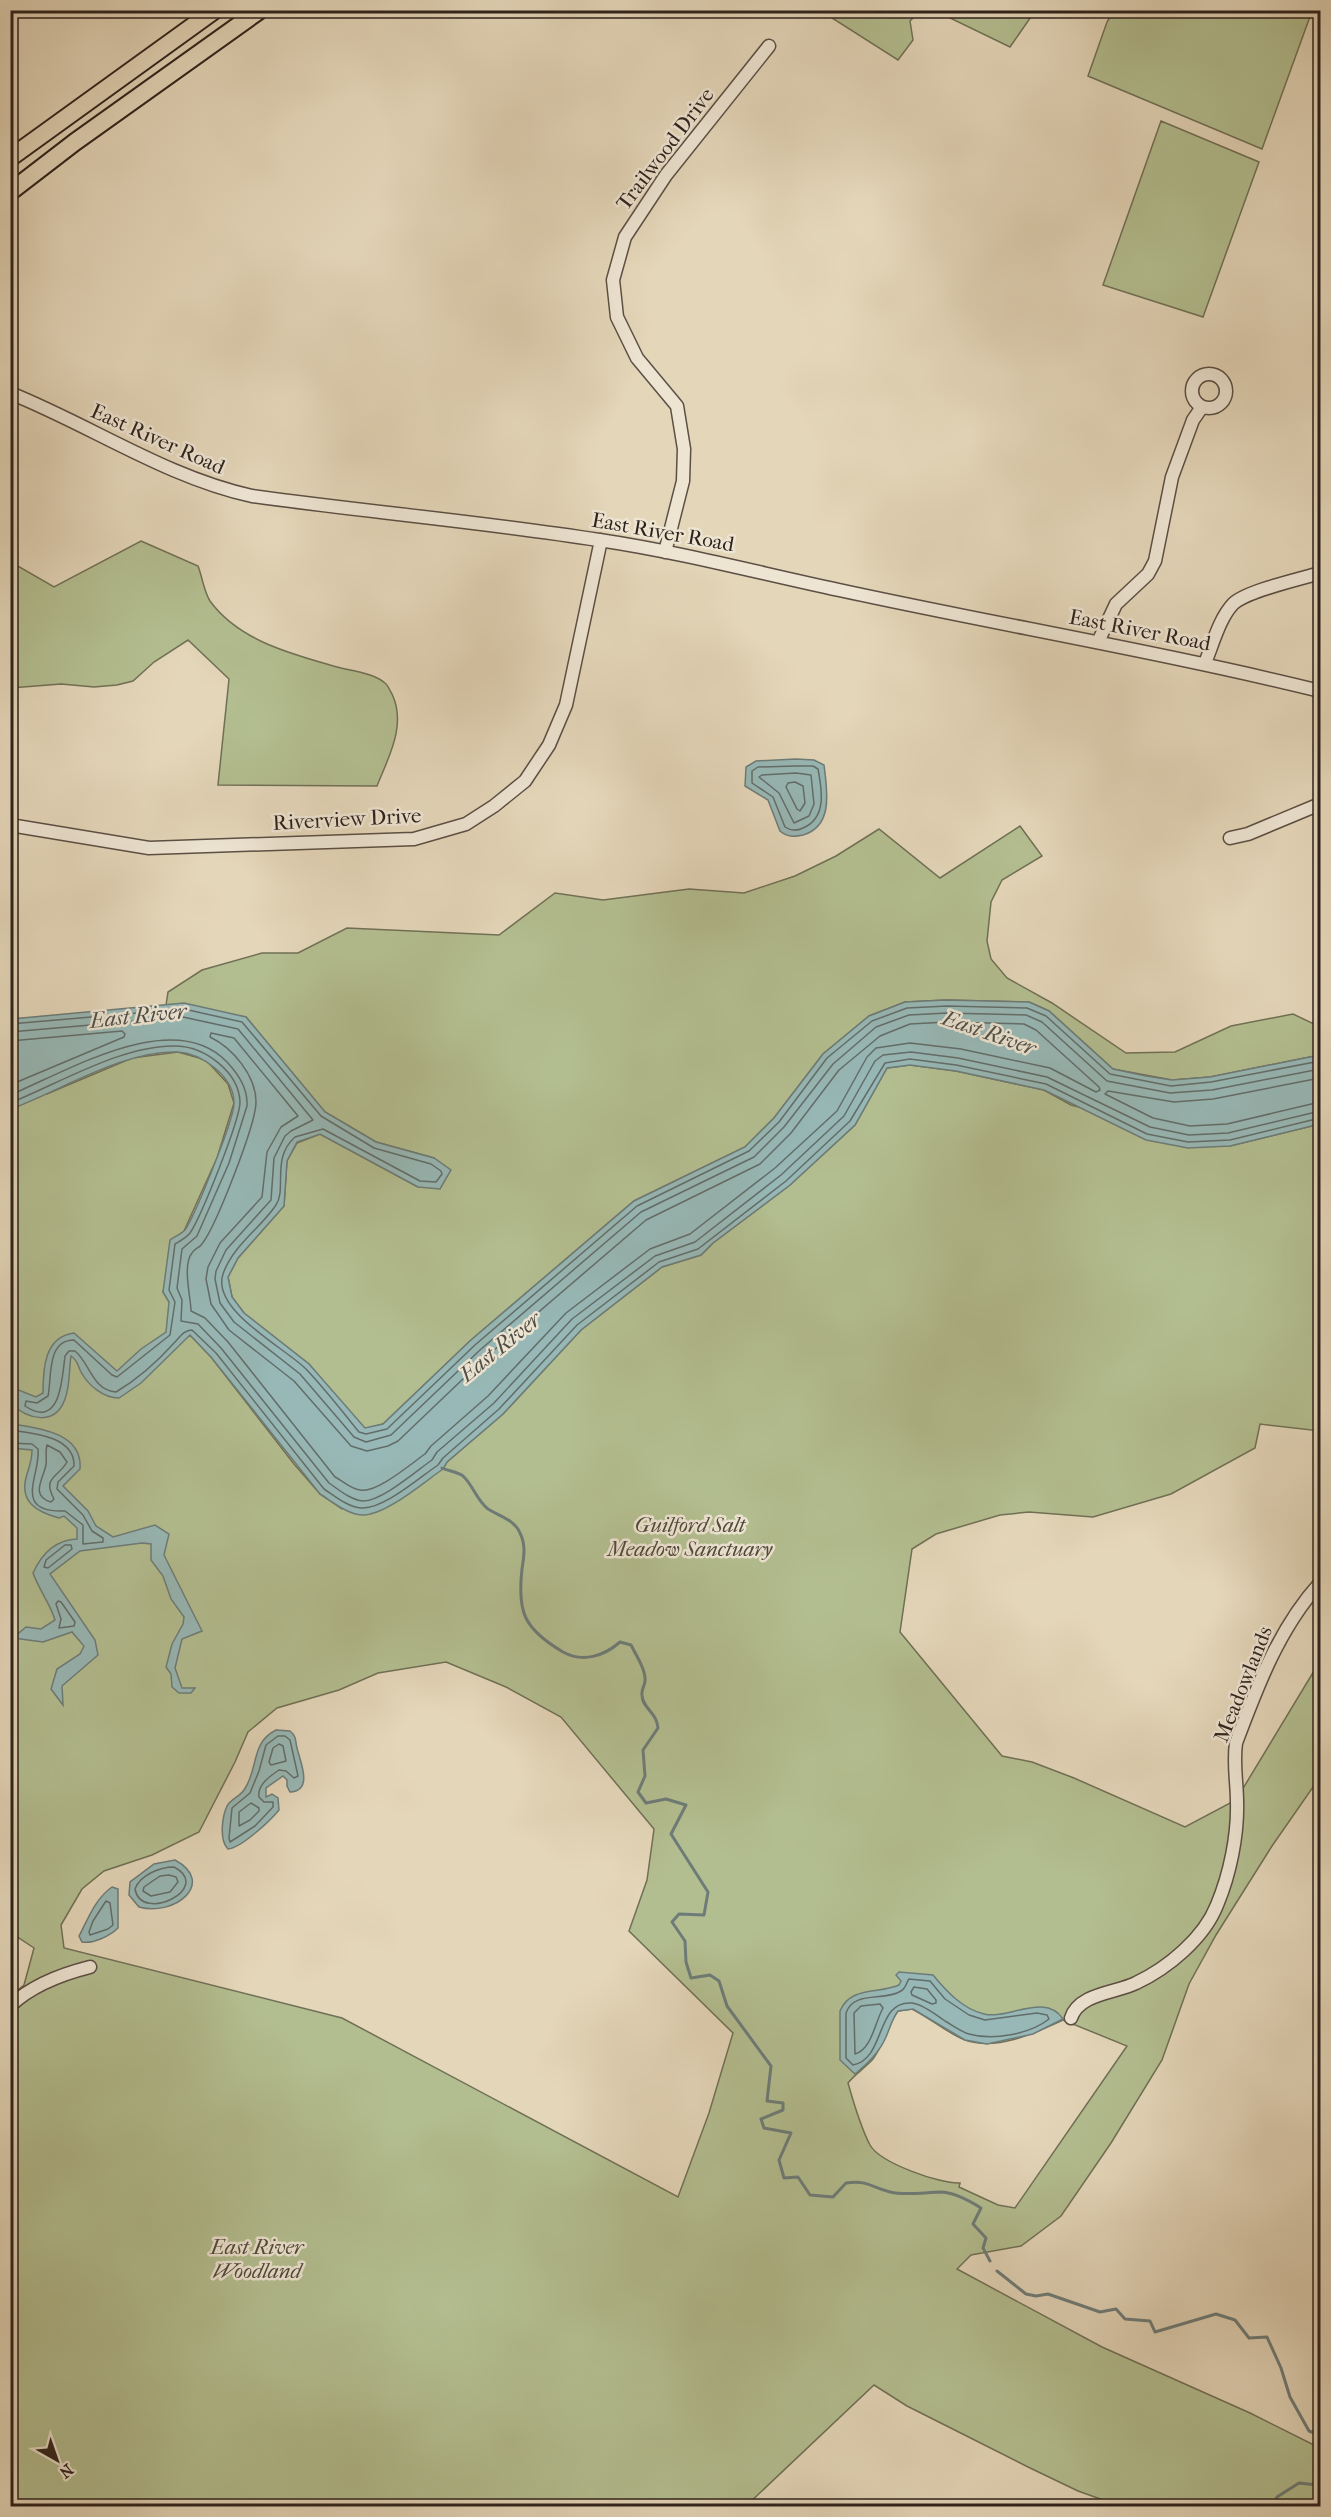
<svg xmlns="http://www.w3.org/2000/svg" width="1331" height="2517" font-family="'IM FELL French Canon',serif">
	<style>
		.green { fill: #b3be90; stroke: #707056; stroke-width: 1.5; fill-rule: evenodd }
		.water { fill: #97b8b6; stroke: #6d7c79; stroke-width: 1.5 }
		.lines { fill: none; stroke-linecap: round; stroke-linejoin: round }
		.shore { stroke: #626d6a; stroke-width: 1.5 }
		.stream { stroke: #6d7c79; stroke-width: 3 }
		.minor-casing { stroke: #5c4f44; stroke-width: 15 }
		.highway-casing { stroke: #2e221d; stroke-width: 20 }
		.minor { stroke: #ede4d2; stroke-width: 12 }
		.highway { stroke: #e4d6b9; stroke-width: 16 }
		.labels { text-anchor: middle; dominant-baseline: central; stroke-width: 5; stroke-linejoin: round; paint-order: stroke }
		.street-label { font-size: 21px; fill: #2e221d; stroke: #ede4d2 }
		.park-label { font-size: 21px; font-style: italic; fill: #4f493a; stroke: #ede4d2 }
		.water-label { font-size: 22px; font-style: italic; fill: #4e4f4b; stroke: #ede4d2 }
	</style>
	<rect width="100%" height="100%" fill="#e4d6b9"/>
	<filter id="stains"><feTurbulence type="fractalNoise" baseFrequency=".00333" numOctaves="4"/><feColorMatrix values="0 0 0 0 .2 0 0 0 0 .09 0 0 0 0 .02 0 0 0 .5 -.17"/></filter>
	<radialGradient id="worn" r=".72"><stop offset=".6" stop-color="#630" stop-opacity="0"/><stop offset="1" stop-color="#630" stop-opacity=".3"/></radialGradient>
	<path class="green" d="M1114 10 1312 11 1262 149 1088 76 1107 22Z
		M821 11 920 10V11L910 21 913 40 898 60Z
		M954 11V10L1035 11 1010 47 950 18Z
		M1161 121 1259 162 1203 317 1103 285Z
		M141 541 198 566C202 576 204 592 210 601 239 641 292 654 337 667 352 671 373 673 385 683 388 685 390 691 392 694 407 725 388 758 377 786L218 785 229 679 188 640 154 662 133 681 117 685 94 687 61 684 11 688V562L54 587Z
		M1020 826 1042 856 1002 880 991 902 987 941 991 959 1007 978 1052 1003 1126 1053 1175 1052 1231 1026 1293 1014 1314 1024 1320 1034V1055L1210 1077 1172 1080 1113 1069 1049 1011 1029 1002 946 1000 905 1002 869 1016 823 1054 774 1118 745 1147 634 1201 471 1340 383 1424 364 1429 309 1364 244 1313 232 1297 228 1277 238 1258 284 1206 287 1161 297 1143 320 1134 418 1187 434 1158 376 1142 325 1112 246 1017 166 1005 168 992 202 970 262 953H298L347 928 499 935 555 893 603 900 689 889 744 893 795 876 836 856 879 829 940 878Z
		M178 1052 206 1060 228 1084 234 1103 217 1158 184 1231 163 1292 190 1335 211 1357 294 1464 320 1494 342 1509 443 1469 447 1462 503 1414 581 1330 662 1267 701 1255 713 1243 790 1185 855 1125 887 1068 910 1065 956 1071 1044 1090 1071 1105 1230 1146 1320 1124V1431L1260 1424 1255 1448 1171 1494 1093 1517 1029 1512 1000 1515 936 1534 912 1549 900 1632 1002 1756 1032 1762 1074 1778 1185 1827 1236 1800 1320 1661V1777L1272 1846 1216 1935 1189 1984 1162 2060 1111 2143 1061 2216 1021 2246 971 2255 957 2269 1102 2347 1250 2413 1320 2448V2506H1120L1078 2491 1028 2467 907 2406 874 2385 746 2506H11L10 1996 24 1985 34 1948 10 1932V1072L47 1094 132 1058ZM446 1662 506 1687 561 1717 654 1829 647 1880 629 1931 733 2033 709 2113 678 2197 342 2018 64 1948 61 1925 82 1889 104 1871 152 1855 199 1832 235 1762 248 1732 277 1708 339 1690 378 1673ZM912 2009C930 2018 947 2033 965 2040 997 2051 1035 2033 1063 2020L1127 2046 1015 2208 998 2205 959 2187 960 2183C940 2184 880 2163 870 2145 860 2126 854 2104 848 2083 855 2074 865 2068 873 2059 884 2044 887 2026 898 2011Z"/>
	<path class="water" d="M796 759 814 760 824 765C827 790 834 826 803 835 794 837 787 837 780 831L768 800 745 786 746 767 756 761Z
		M946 1000 1029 1002 1049 1011 1113 1069 1146 1076 1172 1080 1210 1077 1320 1055V1124L1230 1146 1188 1148 1146 1140 1044 1090 956 1071 910 1065 887 1068 855 1125 790 1185 713 1243 701 1255 662 1267 581 1330 503 1414 447 1462 443 1469C424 1482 385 1516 362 1515 347 1514 333 1502 320 1494L211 1357 190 1335 141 1383 119 1398C103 1398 88 1385 81 1372 77 1364 78 1361 71 1356 69 1369 70 1386 65 1399 55 1427 28 1419 11 1404V1387L36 1397 43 1393C43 1369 44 1337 74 1333L117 1371 141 1349 166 1332 169 1302 163 1292 170 1240C174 1237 181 1234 185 1230 195 1215 234 1120 234 1103 234 1076 201 1053 177 1052 124 1050 60 1091 11 1109V1019L184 1003 246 1017 325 1112 376 1142 434 1158 451 1170 440 1189 418 1187 320 1134 297 1142 287 1161 284 1206 238 1258 228 1277 232 1297 244 1313 309 1364 365 1428 383 1424 471 1340 634 1201 745 1147 774 1118 823 1054 869 1016 905 1002Z
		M11 1424C37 1428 83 1432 80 1469L63 1486 88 1511 96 1526 113 1537 155 1525 169 1534 164 1555 202 1631 182 1639 175 1668 182 1688H195L191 1693H179L172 1687 171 1674 166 1667 172 1644 183 1624 184 1617 171 1599 163 1576 151 1560V1544L142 1543 80 1551 50 1574 95 1640 98 1655 62 1686 63 1705 51 1689 57 1669 80 1654 84 1646 72 1632 43 1642 13 1638 26 1627 41 1629 55 1620C50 1603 39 1590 33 1573 42 1553 55 1540 77 1539V1528L64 1516 59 1518C37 1512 18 1502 27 1474 30 1465 32 1460 32 1450L11 1448Z
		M276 1730 290 1731C297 1737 295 1740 297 1748 300 1761 314 1791 290 1792L287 1786V1780L283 1776 266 1788V1797L272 1794 278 1798 279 1810C270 1821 241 1848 228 1849 219 1840 222 1817 227 1806 231 1799 239 1797 244 1790 259 1769 250 1743 276 1730Z
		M175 1860C217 1883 174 1917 139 1907L129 1895 130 1882 154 1864Z
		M112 1887 118 1889V1928C110 1936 93 1944 82 1942L79 1936C88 1919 95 1899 112 1887Z
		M899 1972 933 1975C947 1992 963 2009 984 2014 1008 2020 1045 1992 1063 2019L1033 2034 987 2044 965 2040 913 2009 898 2011C892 2019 890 2028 886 2037 879 2053 867 2064 855 2074L840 2060V2011C850 1986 879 1994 899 1985L901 1981 896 1975Z"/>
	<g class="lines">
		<path class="shore" d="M796 766H813L818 769C822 790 827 818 803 828 797 831 791 831 785 827L773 797 752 783V771L758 767Z
			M796 773 811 775 814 804 809 816 794 823 779 793 759 777 762 775Z
			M795 782 803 786 805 803 800 811 797 809 786 787 788 783Z
			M947 1022 1024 1024 1036 1030 1099 1087 1100 1090 1096 1092 1050 1068 961 1049 910 1043 876 1048 867 1057 837 1111 775 1168 690 1234 650 1249 566 1313 488 1396 431 1446 425 1454C412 1463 376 1494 360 1490 351 1489 343 1481 335 1477L228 1342 205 1318 191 1311C191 1298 182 1265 192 1253 194 1249 199 1248 202 1244 216 1226 256 1124 256 1102 256 1076 233 1048 210 1037L211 1033 234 1038 298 1116 281 1127 267 1152 262 1197 220 1243 208 1267 206 1279 211 1304 229 1330 294 1381 351 1446 367 1451 388 1446 398 1441 486 1357 646 1220 760 1164 791 1133 839 1070 880 1036 910 1024Z
			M10 1024 184 1009 242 1022 321 1116 374 1148 431 1164 441 1171 442 1174 436 1182 420 1181 323 1129 295 1137C271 1158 287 1189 276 1205 260 1229 233 1245 223 1274 211 1310 285 1348 306 1369 325 1389 342 1411 359 1432L366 1434 387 1429 475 1345 637 1206 749 1151 779 1122 827 1058 872 1021 907 1008 947 1006 1027 1008 1046 1016 1110 1074 1171 1086 1211 1082 1320 1061
			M10 1032 183 1017 238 1029 313 1120 291 1131 285 1136 274 1158 271 1200 226 1250 216 1271 215 1279 220 1303 234 1322 300 1374 354 1437 366 1442 391 1435 480 1350 641 1212 754 1157 784 1127 833 1064 876 1027 909 1015 947 1013 1026 1015 1042 1022 1107 1081 1170 1093 1212 1090 1320 1069
			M10 1041 122 1031 125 1034 124 1037 10 1085
			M1320 1078 1213 1099 1174 1102 1108 1091 1105 1094 1153 1118 1190 1126 1227 1124 1320 1102
			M10 1095C68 1071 174 1006 227 1062 238 1074 248 1088 247 1106L229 1163 197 1236 182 1249 177 1288 182 1300 181 1321 198 1324 221 1348 329 1483C339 1490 351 1500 363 1501 382 1501 416 1471 432 1460L437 1452 494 1403 572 1319 655 1256 695 1242 781 1175 844 1116 875 1061 883 1055 911 1052 958 1058 1047 1077 1150 1127 1189 1135 1228 1133 1320 1111
			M10 1103C60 1083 124 1044 177 1046 205 1047 239 1072 240 1102 240 1120 201 1217 190 1233 186 1238 180 1241 175 1244L169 1290 175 1302 170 1335 117 1377 112 1375 74 1340C46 1340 52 1379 48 1396L37 1403 26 1401 25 1406C61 1430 62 1378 65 1356L69 1351H75C90 1363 92 1390 116 1392 138 1379 157 1362 174 1343 180 1337 184 1330 192 1330L216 1353 324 1489C335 1496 348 1507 361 1508 383 1510 420 1477 438 1465L443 1458 499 1409 577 1325 659 1262 698 1249 786 1181 850 1121 885 1063 910 1059 956 1065 1046 1084 1147 1134 1188 1142 1230 1140 1320 1118
			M10 1430C32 1433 75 1436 74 1466L58 1482 57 1489 83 1515 92 1531 103 1538V1542L83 1544V1525L65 1511C11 1513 41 1475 38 1449L32 1444 10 1443
			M47 1445 60 1452 67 1462C58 1478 42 1477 54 1499L51 1502C30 1496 43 1479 46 1465 47 1458 45 1451 47 1445Z
			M65 1545H71L72 1549 48 1568 44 1567 46 1560Z
			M58 1601 61 1602 75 1622 74 1626 59 1628 61 1619 56 1604Z
			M278 1736H285L290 1740 298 1776 294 1778 286 1771 279 1770C270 1776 257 1785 259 1797L264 1802H273V1807L255 1826 230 1842 229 1838 232 1808 250 1793 259 1771 266 1745Z
			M279 1744 283 1746 286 1761 271 1765 269 1762 273 1748Z
			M251 1803 259 1808V1811L250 1820 239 1826V1812Z
			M174 1867C214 1888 141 1924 135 1889 140 1875 160 1867 174 1867Z
			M169 1875 176 1877 178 1882 170 1892 151 1896 143 1891 144 1887 160 1876Z
			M106 1901 110 1903 113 1925 108 1929 90 1935 89 1932 93 1921Z
			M909 1979 930 1981 945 1999 969 2015 985 2020 1037 2013 1047 2015 1049 2019C1030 2034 993 2041 969 2034 961 2032 952 2025 945 2021 936 2015 923 2004 912 2003 875 2000 886 2059 853 2065L846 2058V2013C854 1990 884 2002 901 1991 906 1988 906 1983 909 1979Z
			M914 1987 927 1989 936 2000V2003L932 2004 912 1995 911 1992Z
			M880 2004 883 2008C875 2022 872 2049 855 2054L854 2013 861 2006Z"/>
		<path class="stream" d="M442 1468C448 1471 458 1472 463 1476 473 1485 477 1501 488 1509 499 1516 515 1520 520 1533 526 1545 524 1556 522 1569 517 1612 524 1629 563 1652 583 1663 604 1656 620 1642L631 1645C636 1655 646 1670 645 1681 645 1685 641 1690 642 1695 642 1708 657 1712 658 1728L643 1750 645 1776 638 1792 646 1803 666 1799 686 1805 671 1834 708 1892 704 1915 679 1914 672 1922 685 1941 686 1962 691 1978 710 1975 719 1981 727 2006 771 2066 767 2101 783 2103V2110L761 2119 764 2128 791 2133 779 2160 784 2178 798 2177 810 2195 833 2197 846 2183C868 2180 870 2187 890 2192 907 2196 925 2192 942 2192 955 2193 970 2201 981 2208L973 2224 986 2238 983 2248 990 2261
			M997 2271 1026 2294 1036 2296 1048 2294 1100 2312 1116 2309 1125 2319 1150 2321 1155 2332 1216 2314 1235 2320 1249 2338 1267 2337 1281 2368 1290 2397 1309 2431 1320 2435
			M1274 2506 1277 2497 1299 2483 1317 2485 1314 2469 1320 2465"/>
		<g class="minor-casing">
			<path id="minor" d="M1192 391a17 17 0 1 1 34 0a17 17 0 1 1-34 0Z
				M10 393C92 426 166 477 252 496 368 512 484 522 599 540 680 552 759 573 839 590 1000 625 1161 652 1320 691
				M665 552 683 481 684 449 677 406 637 358 617 317 613 280 625 237 666 175 769 46
				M1098 642 1116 604 1148 574 1155 561 1172 477 1193 420 1202 407
				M1205 663C1213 644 1219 619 1233 604 1246 591 1300 579 1320 573
				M10 825 149 848 414 839 466 824 494 806 525 781 549 745 566 705 601 540
				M1230 838 1248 834 1320 804
				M10 2006C31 1986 62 1974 90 1967
				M1071 2018C1079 1993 1116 1993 1136 1983 1168 1968 1204 1938 1217 1905 1230 1874 1238 1835 1237 1802 1237 1782 1233 1764 1236 1743 1257 1687 1279 1628 1320 1583"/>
		</g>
		<g class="highway-casing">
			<path id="highway" d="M10 158 215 10
				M10 192 75 142 260 10"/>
		</g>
		<use href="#minor" class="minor"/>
		<use href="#highway" class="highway"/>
	</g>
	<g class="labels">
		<g class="street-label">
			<text transform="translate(665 149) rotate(-53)">Trailwood Drive</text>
			<text transform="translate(158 439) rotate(24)">East River Road</text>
			<text transform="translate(663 532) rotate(10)">East River Road</text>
			<text transform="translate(1140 630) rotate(11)">East River Road</text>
			<text transform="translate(347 819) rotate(-3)">Riverview Drive</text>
			<text transform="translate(1243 1684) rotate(-68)">Meadowlands</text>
		</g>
		<g class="park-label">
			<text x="690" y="1525">Guilford Salt<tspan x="690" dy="24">Meadow Sanctuary</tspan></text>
			<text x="257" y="2247">East River<tspan x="257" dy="24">Woodland</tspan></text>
		</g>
		<g class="water-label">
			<text transform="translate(138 1016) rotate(-6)">East River</text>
			<text transform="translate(989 1033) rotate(19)">East River</text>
			<text transform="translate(500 1347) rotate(-39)">East River</text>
		</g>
	</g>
	<rect width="1331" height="2517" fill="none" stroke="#e4d6b9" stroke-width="36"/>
	<rect x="12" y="12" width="1307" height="2493" fill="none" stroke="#2e221d" stroke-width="3"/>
	<rect x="18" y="18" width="1295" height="2481" fill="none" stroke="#2e221d" stroke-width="1.5"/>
	<g transform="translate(57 2460) rotate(140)" stroke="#ede4d2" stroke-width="4.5" paint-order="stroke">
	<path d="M0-4.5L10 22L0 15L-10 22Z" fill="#2e221d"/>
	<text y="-9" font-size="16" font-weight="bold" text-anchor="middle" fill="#2e221d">N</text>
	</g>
	<rect width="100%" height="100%" filter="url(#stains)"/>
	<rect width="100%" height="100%" fill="url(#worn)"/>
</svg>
